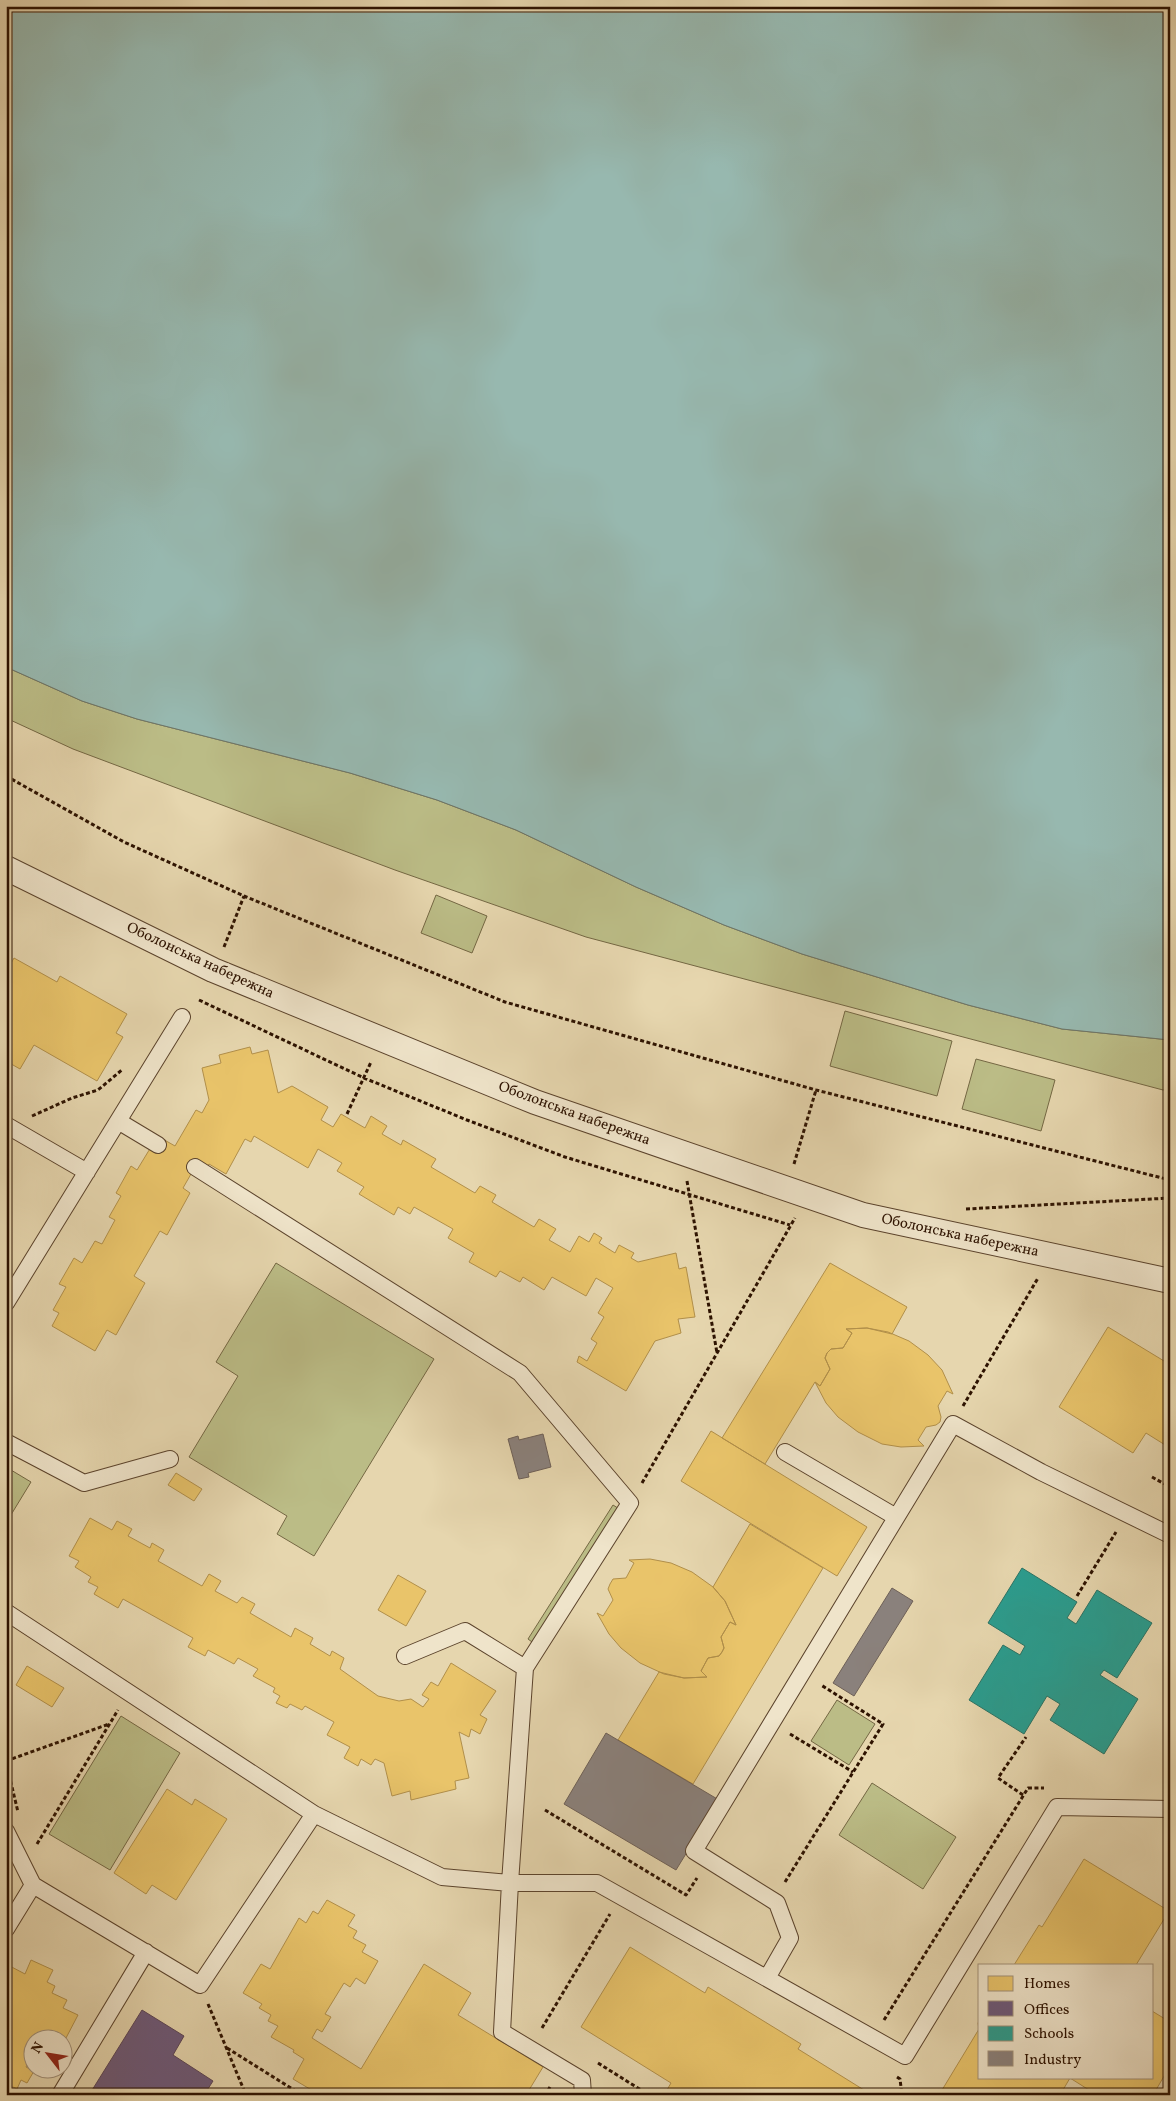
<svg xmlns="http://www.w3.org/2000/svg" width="1176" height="2101" font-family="Vollkorn,serif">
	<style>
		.green { fill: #bbbc86; stroke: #746743 }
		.water { fill: #97b8af; stroke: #6d7669 }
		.homes { fill: #e9c46a; stroke: #b18f4a }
		.offices { fill: #6d597a; stroke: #5a4455 }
		.schools { fill: #2a9d8f; stroke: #2b7364 }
		.industry { fill: #8a817c; stroke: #6e6057 }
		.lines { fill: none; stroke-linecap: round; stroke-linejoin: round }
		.service-casing { stroke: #5b432c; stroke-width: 18 }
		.pedestrian-casing { stroke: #5b432c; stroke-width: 26 }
		.path { stroke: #2d1200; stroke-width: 3; stroke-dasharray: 4 2.5; stroke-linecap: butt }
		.service { stroke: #efe4ca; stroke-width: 16 }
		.pedestrian { stroke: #efe4ca; stroke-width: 24 }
		.labels { text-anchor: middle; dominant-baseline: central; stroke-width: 5; stroke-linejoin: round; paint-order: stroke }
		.street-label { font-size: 15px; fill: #2d1200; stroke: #efe4ca }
	</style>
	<rect width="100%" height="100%" fill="#e6d6ae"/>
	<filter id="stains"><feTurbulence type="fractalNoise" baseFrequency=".004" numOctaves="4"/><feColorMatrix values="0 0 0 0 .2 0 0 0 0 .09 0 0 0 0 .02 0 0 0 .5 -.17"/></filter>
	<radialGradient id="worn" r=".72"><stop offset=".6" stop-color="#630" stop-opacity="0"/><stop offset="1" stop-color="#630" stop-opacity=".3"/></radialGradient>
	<path class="green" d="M6 667 82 701 137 719 350 773 437 800 516 830 636 887 724 925 802 954 968 1005 1062 1029 1170 1040V1089L1163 1090 586 937 395 870 73 749 6 718Z
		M436 895 487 916 472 953 421 933Z
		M845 1011 952 1041 937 1096 830 1066Z
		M976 1059 1055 1080 1041 1131 962 1109Z
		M276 1263 434 1359 314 1556 277 1534 287 1516 189 1457 238 1376 216 1362Z
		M6 1467 31 1482 6 1523Z
		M613 1505 621 1510 536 1645 528 1639Z
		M837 1700 875 1724 849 1765 811 1741Z
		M121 1716 180 1753 110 1870 49 1834Z
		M872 1783 956 1837 923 1889 839 1835Z"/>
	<path class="water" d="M6 6H1170V1040L1062 1029 968 1005 802 954 724 925 636 887 516 830 437 800 350 773 137 719 82 701 6 667Z"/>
	<path class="homes" d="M14 958 57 982 60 976 127 1014 116 1033 123 1037 97 1081 34 1045 20 1069 6 1061V972Z
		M250 1047 252 1054 268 1050 278 1093 292 1086 328 1107 321 1120 333 1127 341 1114 365 1128 371 1116 387 1126 382 1134 401 1145 403 1140 436 1159 431 1167 475 1193 480 1186 496 1195 492 1202 534 1227 539 1219 556 1229 549 1240 570 1252 579 1236 589 1242 594 1233 602 1238 599 1243 615 1253 619 1245 634 1253 631 1258 638 1262 676 1253 679 1269 686 1267 695 1317 678 1319 681 1333 655 1341 626 1391 577 1362 579 1356 587 1361 597 1343 591 1339 604 1317 598 1313 613 1288 596 1278 586 1296 552 1277 544 1290 523 1277 520 1282 500 1271 496 1277 469 1262 474 1253 448 1238 453 1229 414 1207 410 1214 398 1207 394 1215 359 1194 364 1187 337 1171 342 1163 318 1149 308 1168 254 1136 251 1142 245 1139 226 1174 209 1164 207 1167H195L183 1188 190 1193 167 1235 160 1231 134 1276 145 1283 116 1335 107 1330 95 1351 52 1326 59 1313 53 1310 66 1287 59 1284 74 1258 82 1263 95 1241 102 1244 115 1220 109 1217 121 1196 116 1193 131 1166 137 1170 151 1147 161 1138 175 1146 196 1110 202 1113 209 1100 202 1068 221 1063 219 1055Z
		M830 1263 907 1307 892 1334 867 1328 846 1329 852 1333 843 1348 831 1349 827 1353 825 1358 830 1369 820 1386 815 1382 765 1464 722 1438Z
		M1108 1327 1169 1364 1170 1363V1448L1146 1433 1133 1453 1059 1407Z
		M867 1328 888 1332 909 1341 928 1355 942 1370 953 1394 947 1391 938 1406 941 1417 940 1422 936 1425 926 1427 918 1440 924 1446 901 1447 882 1444 858 1432 838 1417 826 1403 815 1382 820 1386 830 1369 825 1358 827 1353 831 1349 843 1348 852 1333 846 1329Z
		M711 1431 867 1527 837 1576 681 1481Z
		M176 1473 202 1489 194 1501 168 1485Z
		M90 1518 112 1530 117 1521 132 1529 128 1536 150 1548 152 1543 164 1550 158 1561 202 1586 209 1574 221 1581 215 1591 237 1603 242 1597 255 1604 250 1613 291 1637 295 1628 313 1638 310 1644 330 1656 332 1651 344 1658 340 1669 378 1696 399 1701 411 1699 423 1707 429 1699 422 1695 431 1682 438 1686 451 1663 496 1691 480 1715 487 1719 480 1734 471 1729 469 1737 459 1732 469 1778 455 1781 456 1789 411 1800 410 1791 392 1796 384 1763 375 1759 371 1765 361 1759 358 1766 344 1758 350 1747 327 1735 334 1722 305 1706 302 1710 290 1704 287 1708 276 1703 280 1696 273 1692 275 1688 253 1676 258 1669 238 1658 234 1664 208 1650 205 1656 188 1647 193 1638 123 1599 118 1608 94 1594 98 1587 88 1582 91 1577 75 1567 79 1561 69 1556Z
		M750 1524 823 1568 693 1784 618 1740 659 1672 684 1678 707 1677 701 1671 708 1658 719 1656 722 1652 724 1648 721 1637 730 1622 736 1625 725 1601 713 1587Z
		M650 1559 671 1563 692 1572 713 1587 725 1601 736 1625 730 1622 721 1637 724 1648 722 1652 719 1656 708 1658 701 1671 707 1677 684 1678 664 1674 640 1663 621 1648 609 1634 597 1613 603 1616 613 1600 608 1589 610 1584 613 1579 626 1578 634 1563 629 1560Z
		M398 1575 426 1591 406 1626 378 1610Z
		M27 1666 64 1688 52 1707 16 1685Z
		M167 1789 192 1805 195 1799 227 1819 176 1900 152 1885 146 1894 114 1873Z
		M1084 1859 1169 1911 1136 1965H1014L1039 1925 1042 1927Z
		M327 1900 355 1915 348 1926 357 1931 353 1938 366 1945 362 1952 378 1961 365 1984 356 1978 350 1987 344 1983 325 2014 331 2017 322 2032 317 2029 312 2038 361 2069 424 1964 471 1993 458 2015 543 2067 526 2095H320L293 2079 304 2059 293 2052 294 2050 271 2037 278 2026 268 2021 271 2015 259 2008 262 2004 243 1993 261 1964 270 1969 299 1918 306 1923 313 1911 318 1914Z
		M630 1947 705 1993 708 1987 801 2044 798 2049 872 2095H664L671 2083 581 2027Z
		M31 1960 53 1970 47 1982 55 1986 52 1993 67 2000 63 2008 78 2015 66 2038 56 2033 53 2038 41 2037 40 2038H32V2055L26 2067 34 2071 27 2083 21 2080 17 2089 11 2086 6 2094V1964L25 1974Z
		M1152 2011 1170 2022V2066L1153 2095H1097L1070 2078 1060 2095H939L979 2029 978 2023 980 2020V2077H1152Z"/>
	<path class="offices" d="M142 2010 184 2036 173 2055 213 2081 204 2095H89Z"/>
	<path class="schools" d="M1022 1568 1077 1602 1067 1618 1076 1624 1097 1590 1152 1623 1117 1678 1104 1670 1100 1675 1138 1699 1104 1754 1050 1720 1060 1704 1047 1696 1024 1734 969 1700 1003 1645 1020 1655 1025 1646 988 1623Z"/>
	<path class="industry" d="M543 1434 551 1467 528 1473 529 1477 519 1479 508 1439 518 1436 519 1440Z
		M892 1588 913 1601 854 1696 833 1683Z
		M606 1733 719 1800 676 1870 564 1804Z"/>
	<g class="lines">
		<g class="service-casing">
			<path id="service" d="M118 1121 158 1145
				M6 1125 87 1172
				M195 1167 520 1373 630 1503 525 1668 510 1883 502 2032 582 2080 583 2095
				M6 1303 182 1017
				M6 1442 84 1483 170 1459
				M785 1452 896 1517
				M6 1612 314 1814 442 1877 510 1883H597L905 2056 1057 1807 1170 1809
				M405 1656 465 1631 525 1668
				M6 1831 33 1885 200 1985 314 1814
				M6 1929 33 1885
				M767 1978 790 1938 777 1903 694 1851 953 1424 1041 1472 1170 1535
				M60 2095 146 1952"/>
		</g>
		<g class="pedestrian-casing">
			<path id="pedestrian" d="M6 868 213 970 535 1102 863 1215 1170 1281"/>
		</g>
		<path class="path" d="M6 776 124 842 244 896 505 1002 816 1090 1170 1180
			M224 947 244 896
			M199 1000 364 1078 467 1120 565 1157 790 1225
			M347 1114 371 1062
			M32 1116 72 1098 98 1090 123 1069
			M794 1164 816 1090
			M687 1181 717 1353
			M966 1209 1170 1198
			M963 1406 1038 1278
			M1152 1477 1170 1487
			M642 1483 795 1218
			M1077 1596 1116 1532
			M790 1734 853 1772
			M6 1761 109 1724
			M6 1762 18 1812
			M1023 1795 998 1778 1026 1737
			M545 1810 686 1895 697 1878
			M37 1844 118 1710
			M785 1882 883 1724 821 1685
			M208 2004 246 2095
			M884 2020 1028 1788H1044
			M542 2028 610 1914
			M227 2048 302 2095
			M598 2063 649 2095
			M897 2077 900 2079 902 2095
			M545 2095 550 2087
			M1162 2095 1170 2082"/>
		<use href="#service" class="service"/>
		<use href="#pedestrian" class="pedestrian"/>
	</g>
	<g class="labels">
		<g class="street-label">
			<text transform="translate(200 961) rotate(25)">Оболонська набережна</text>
			<text transform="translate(574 1114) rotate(20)">Оболонська набережна</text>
			<text transform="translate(960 1236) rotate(12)">Оболонська набережна</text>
		</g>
	</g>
	<rect width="1176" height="2101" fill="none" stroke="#e6d6ae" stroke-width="25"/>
	<rect x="8" y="8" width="1161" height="2086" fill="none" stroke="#2d1200" stroke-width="2.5"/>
	<rect x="12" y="12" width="1151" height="2076" fill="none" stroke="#2d1200"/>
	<rect x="978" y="1964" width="175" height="115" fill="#efe4ca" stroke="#a19079"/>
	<rect x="988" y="1976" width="25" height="15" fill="#e9c46a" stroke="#a19079"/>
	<text x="1024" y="1988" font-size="15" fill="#2d1200">Homes</text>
	<rect x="988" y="2001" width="25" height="15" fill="#6d597a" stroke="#a19079"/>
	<text x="1024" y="2014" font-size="15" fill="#2d1200">Offices</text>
	<rect x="988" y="2026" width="25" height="15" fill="#2a9d8f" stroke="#a19079"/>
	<text x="1024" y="2038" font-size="15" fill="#2d1200">Schools</text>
	<rect x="988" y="2051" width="25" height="15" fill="#8a817c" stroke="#a19079"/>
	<text x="1024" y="2064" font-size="15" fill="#2d1200">Industry</text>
	<g transform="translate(48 2054) rotate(301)"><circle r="24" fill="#efe4ca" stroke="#a19079"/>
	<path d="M0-4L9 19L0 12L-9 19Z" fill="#8f2418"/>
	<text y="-8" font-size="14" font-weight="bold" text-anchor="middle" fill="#2d1200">N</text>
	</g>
	<rect width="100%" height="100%" filter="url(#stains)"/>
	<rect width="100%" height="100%" fill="url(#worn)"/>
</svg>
